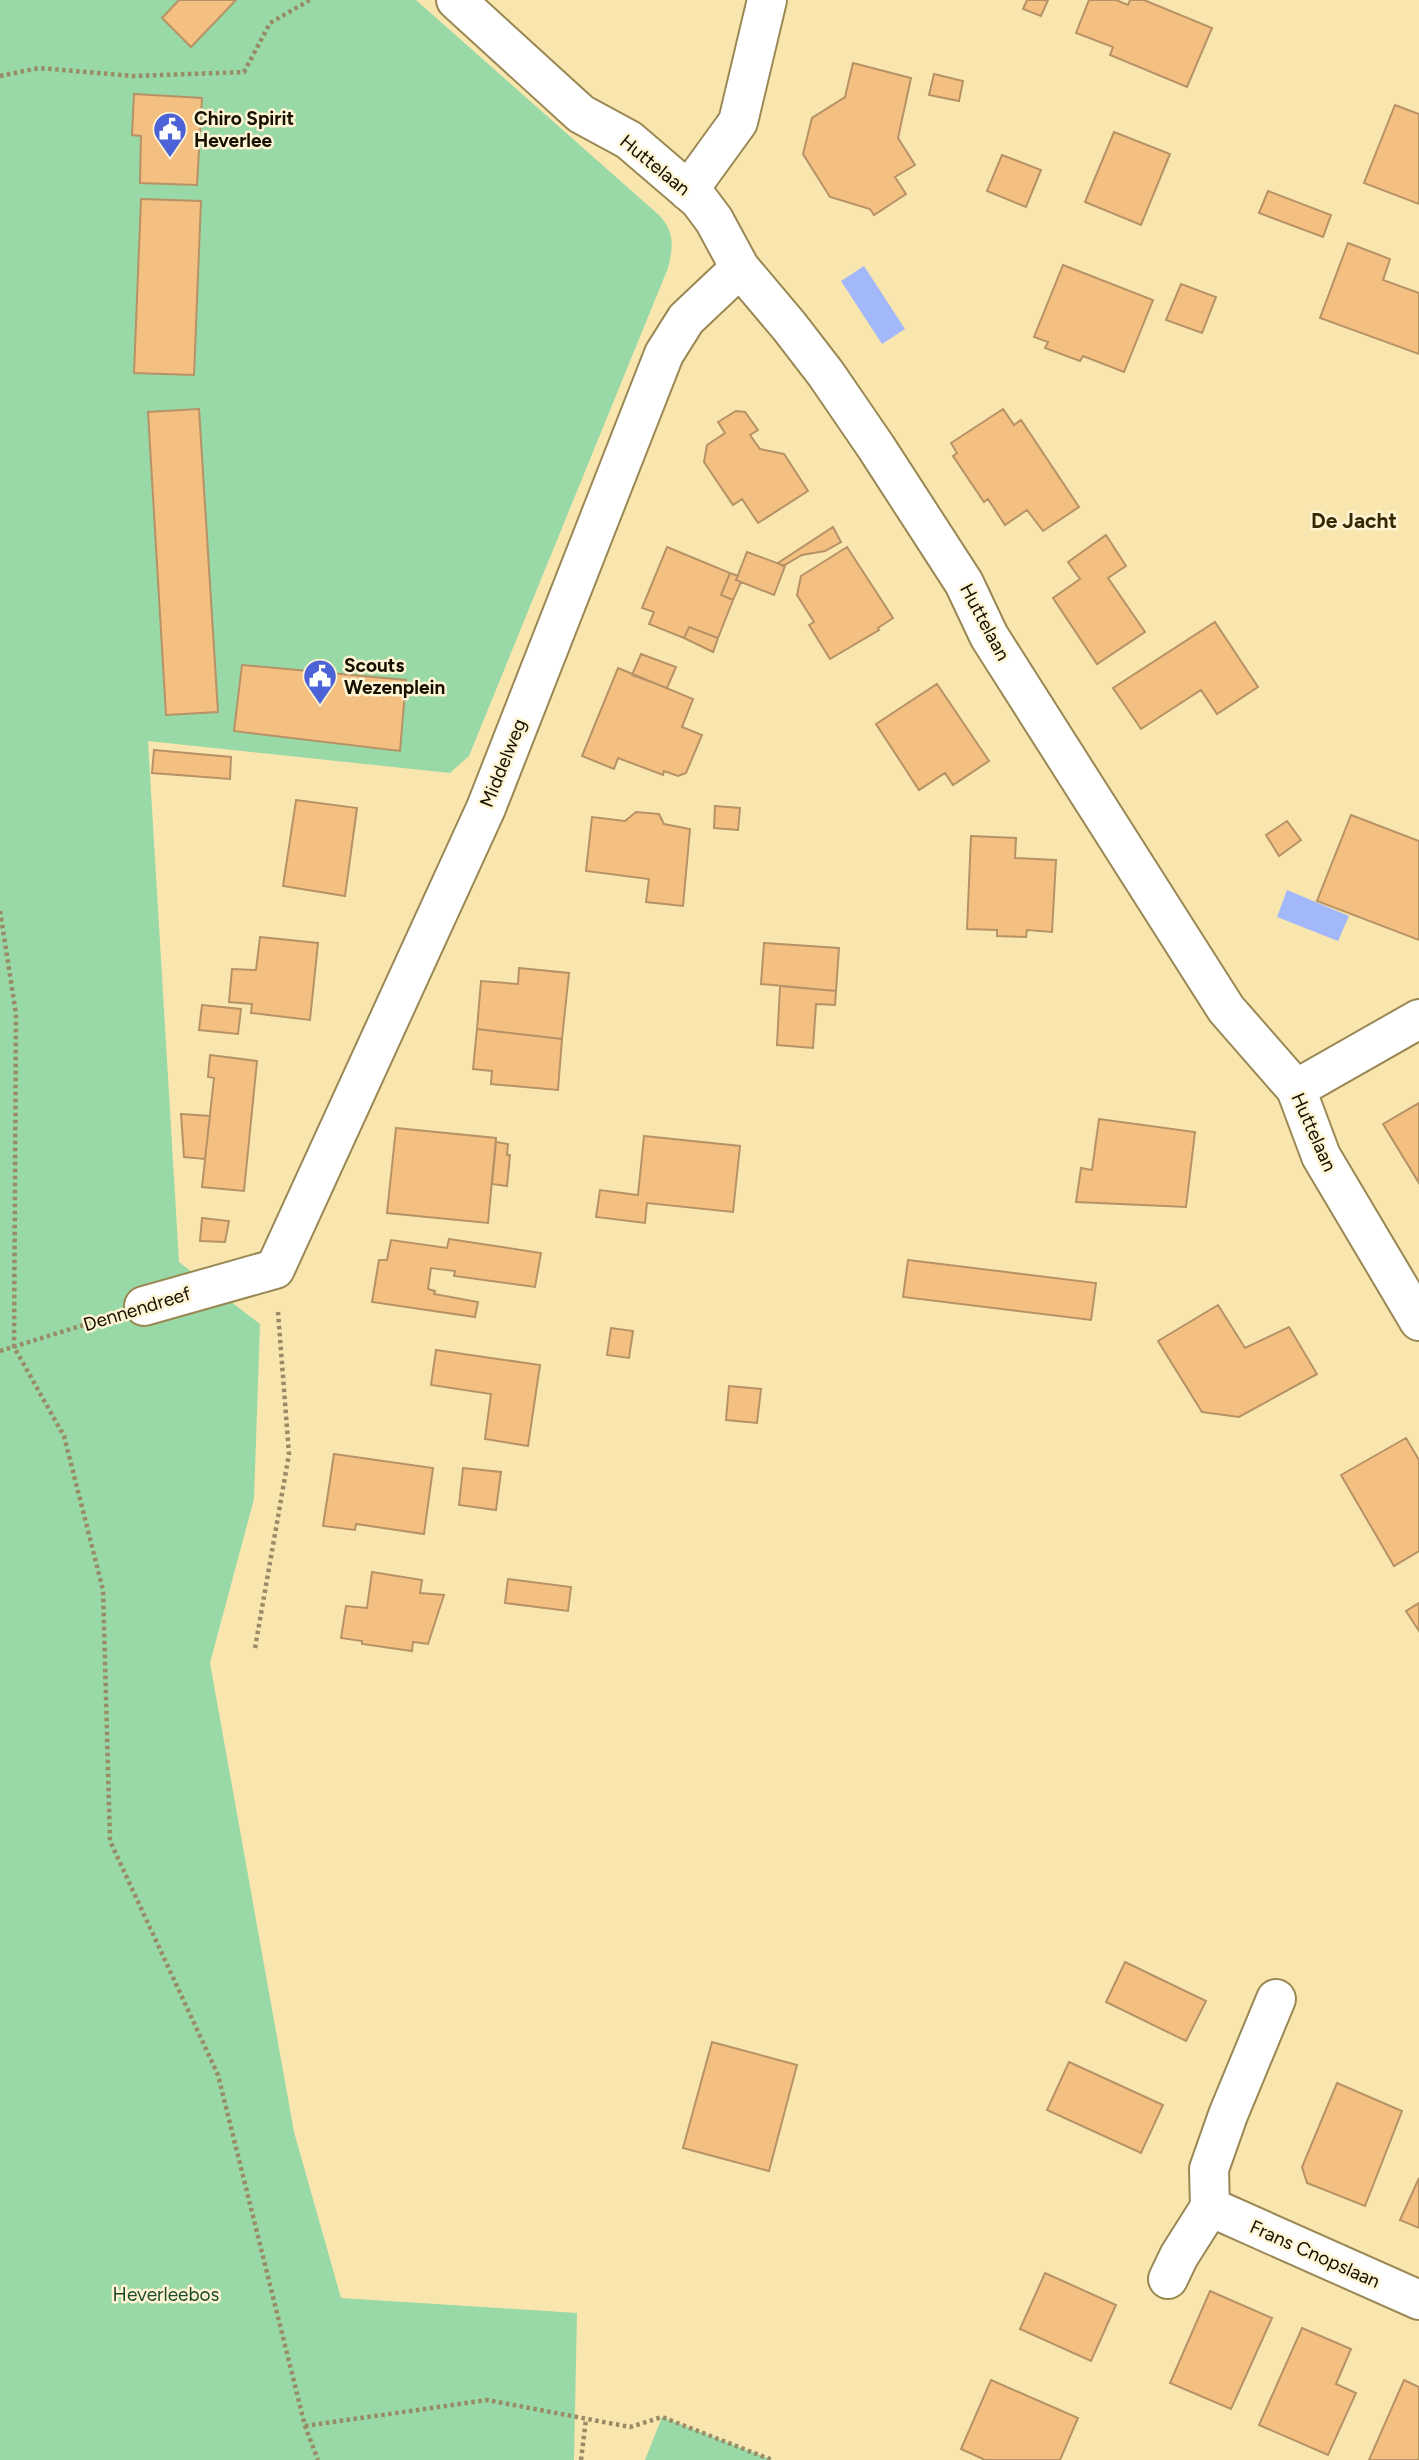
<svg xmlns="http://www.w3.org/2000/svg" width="1419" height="2460" font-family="Figtree,sans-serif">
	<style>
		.green { fill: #99d8a7 }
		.water { fill: #a3b7fb }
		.building { fill: #f4c081; stroke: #b69266; stroke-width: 2 }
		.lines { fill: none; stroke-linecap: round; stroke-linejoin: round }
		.minor-casing { stroke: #9a8854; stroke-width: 42 }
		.path { stroke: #998b65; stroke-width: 4.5; stroke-dasharray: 3.5 3.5; stroke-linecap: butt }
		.minor { stroke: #fff; stroke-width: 38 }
		.labels { text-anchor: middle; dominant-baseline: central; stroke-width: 5; stroke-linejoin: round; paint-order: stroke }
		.poi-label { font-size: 19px; font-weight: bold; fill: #171000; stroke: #fff4d3; text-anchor: start }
		.street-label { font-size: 19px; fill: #171000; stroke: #fff4d3 }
		.park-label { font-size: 19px; fill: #1a4b2a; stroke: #fff4d3 }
		.neighbourhood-label { font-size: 21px; font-weight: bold; fill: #362901; stroke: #fff4d3 }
	</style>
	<rect width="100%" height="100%" fill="#f9e6af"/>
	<path class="green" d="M0 0H416L660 216C675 233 673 248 668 268L469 756 450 773 148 741 179 1262 260 1324 254 1499 210 1663 294 2132 341 2298 577 2313 574 2460H0Z
		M662 2417 772 2460H645Z"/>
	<path class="water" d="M864 266 905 329 882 344 841 281Z
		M1287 890 1349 916 1338 941 1277 917Z"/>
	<path class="building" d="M179 0H236L191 47 162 18Z
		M1027 0H1048L1041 16 1023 9Z
		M1089 0H1116L1128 5 1130 0H1144L1212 28 1187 87 1110 55 1113 47 1076 33Z
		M853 63 911 78 898 138 915 165 895 177 906 194 874 215 870 209 830 197 803 154 812 118 845 97Z
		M934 74 963 81 959 101 929 95Z
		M134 94 202 98 197 185 140 183 141 136 132 135Z
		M1395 105 1419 114V204L1364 183Z
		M1114 132 1170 154 1141 225 1085 202Z
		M1002 155 1041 170 1026 207 987 191Z
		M1268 191 1331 215 1323 237 1259 213Z
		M141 199 201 201 194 375 134 373Z
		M1348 243 1390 259 1383 280 1419 293V354L1320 318Z
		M1063 265 1153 300 1124 372 1083 356 1080 361 1045 348 1048 342 1034 337Z
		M1181 284 1216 297 1202 333 1166 320Z
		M199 409 218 712 166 715 148 412Z
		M1003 409 1014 425 1021 420 1079 507 1043 531 1027 510 1005 525 988 499 984 502 953 456 957 453 951 443Z
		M736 411 745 412 758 430 750 435 760 449 784 454 808 491 758 523 742 499 733 505 704 462 707 445 725 433 718 422Z
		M833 527 841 542 825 551 802 555 783 566 778 563Z
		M1106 535 1126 566 1108 578 1145 632 1097 664 1053 598 1080 579 1068 562Z
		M667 547 730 573 721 595 733 600 718 638 689 627 684 638 649 624 654 612 642 608Z
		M847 547 893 618 878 628 879 630 830 659 809 625 814 622 797 595 801 576Z
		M747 552 785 566 774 595 736 580Z
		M730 573 738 576 736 580 741 582 733 600 721 595Z
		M1215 622 1258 687 1217 714 1201 690 1141 729 1113 688Z
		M689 627 718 638 713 652 684 638Z
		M641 654 676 667 667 688 632 675Z
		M242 665 406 680 400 751 234 731Z
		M618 668 693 699 682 727 702 735 686 773 678 776 664 771 663 775 618 758 614 769 582 756Z
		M937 684 989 761 953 785 945 773 919 790 876 724Z
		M154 750 231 757 230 779 152 773Z
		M296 800 357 808 345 896 283 886Z
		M715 806 740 808 738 830 714 828Z
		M636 812 659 814 664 824 690 829 683 906 646 902 649 879 586 871 592 817 625 821Z
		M1351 815 1419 841V940L1317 901Z
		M1287 821 1301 840 1279 856 1266 835Z
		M971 836 1016 838 1015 858 1056 860 1052 932 1027 930 1026 937 997 936V930L967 929Z
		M260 937 318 943 310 1020 251 1013 252 1004 229 1002 232 969 256 970Z
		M764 943 839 948 836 991 761 984Z
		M519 968 569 973 562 1039 477 1029 481 981 518 984Z
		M780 986 836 991 835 1005 816 1004 813 1048 777 1045Z
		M202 1005 241 1009 238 1034 199 1030Z
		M477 1029 562 1039 558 1090 491 1084 492 1071 473 1069Z
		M210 1055 257 1061 244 1191 202 1187 214 1078 208 1077Z
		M1419 1103V1183L1383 1124Z
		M181 1114 210 1116 205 1159 184 1157Z
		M1099 1119 1195 1132 1186 1207 1076 1202 1081 1168 1092 1170Z
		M396 1128 496 1138 488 1223 387 1213Z
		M644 1136 740 1146 733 1212 647 1203 645 1223 596 1217 600 1190 638 1195Z
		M496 1142 508 1144 507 1155H510L507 1186 492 1184Z
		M202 1218 229 1221 225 1242 200 1241Z
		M449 1239 541 1253 535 1287 454 1276 455 1271 431 1268 428 1289 435 1291 434 1294 478 1302 475 1317 372 1302 379 1260H387L391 1240 447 1248Z
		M908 1260 1096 1283 1091 1320 903 1297Z
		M1218 1305 1245 1348 1289 1327 1317 1374 1239 1417 1202 1412 1158 1341Z
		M611 1328 633 1331 629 1358 607 1355Z
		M436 1350 540 1365 528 1446 485 1439 491 1394 431 1385Z
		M729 1386 761 1389 757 1423 726 1420Z
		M1406 1438 1419 1460V1551L1394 1566 1341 1475Z
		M334 1454 433 1468 424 1534 356 1524 355 1530 323 1526Z
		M463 1468 501 1472 496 1510 459 1505Z
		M372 1572 422 1580 420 1593 444 1595 428 1644 413 1642 412 1651 362 1644V1641L341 1638 346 1606 367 1608Z
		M508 1579 571 1587 568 1611 505 1603Z
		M1419 1603V1631L1406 1611Z
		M1125 1962 1206 2001 1186 2041 1106 2002Z
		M712 2042 797 2065 769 2171 683 2148Z
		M1069 2062 1163 2105 1141 2153 1047 2110Z
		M1337 2083 1402 2111 1365 2206 1307 2183 1302 2167Z
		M1419 2178V2228L1400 2220Z
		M1045 2273 1116 2305 1091 2361 1020 2329Z
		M1210 2291 1272 2318 1231 2409 1170 2383Z
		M1302 2328 1351 2349 1336 2384 1356 2393 1328 2455 1259 2425Z
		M991 2380 1078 2418 1060 2460H985L961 2449Z
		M1404 2380 1419 2387V2460H1369Z"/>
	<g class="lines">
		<g class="minor-casing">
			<path id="minor" d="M456 0 581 114 629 140 699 200 714 220 740 268 789 326 826 374 876 447 964 583 989 636 1226 1009 1296 1089 1321 1156 1419 1321
				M688 191 738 122 767 0
				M1296 1089 1419 1019
				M144 1306 275 1269 486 808 664 354 686 319 740 268
				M1276 1999 1228 2115 1209 2169 1210 2207 1419 2300
				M1168 2279 1179 2256 1210 2207"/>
		</g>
		<path class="path" d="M0 76 39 68 133 76 244 72 270 23 310 0
			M0 911 16 1014 14 1347 64 1436 103 1590 110 1841 218 2075 305 2426 318 2460
			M0 1351 106 1318
			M255 1648 289 1454 278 1312
			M305 2426 487 2400 630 2427 662 2417 772 2460
			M581 2460 586 2419"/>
		<use href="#minor" class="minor"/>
	</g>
	<defs>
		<g id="civic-pin" transform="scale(1.75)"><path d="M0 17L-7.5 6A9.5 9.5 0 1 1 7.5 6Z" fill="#4c62d7" stroke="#fff4d3"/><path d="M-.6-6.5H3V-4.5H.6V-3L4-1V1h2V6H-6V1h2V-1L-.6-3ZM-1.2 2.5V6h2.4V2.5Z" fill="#fff"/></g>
	</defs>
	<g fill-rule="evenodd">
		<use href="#civic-pin" x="170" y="129"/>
		<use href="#civic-pin" x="320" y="676"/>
	</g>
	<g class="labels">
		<g class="poi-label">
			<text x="194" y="118">Chiro Spirit<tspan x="194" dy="22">Heverlee</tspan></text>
			<text x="344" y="665">Scouts<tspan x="344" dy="22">Wezenplein</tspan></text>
		</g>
		<g class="street-label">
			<text transform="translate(655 165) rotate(39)">Huttelaan</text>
			<text transform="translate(985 622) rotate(62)">Huttelaan</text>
			<text transform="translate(503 763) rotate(-68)">Middelweg</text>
			<text transform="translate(1314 1132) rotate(66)">Huttelaan</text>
			<text transform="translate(137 1309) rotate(-17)">Dennendreef</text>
			<text transform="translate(1315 2254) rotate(24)">Frans Cnopslaan</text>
		</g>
		<g class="park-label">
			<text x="166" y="2294">Heverleebos</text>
		</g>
		<g class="neighbourhood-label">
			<text x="1354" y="520">De Jacht</text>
		</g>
	</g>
</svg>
